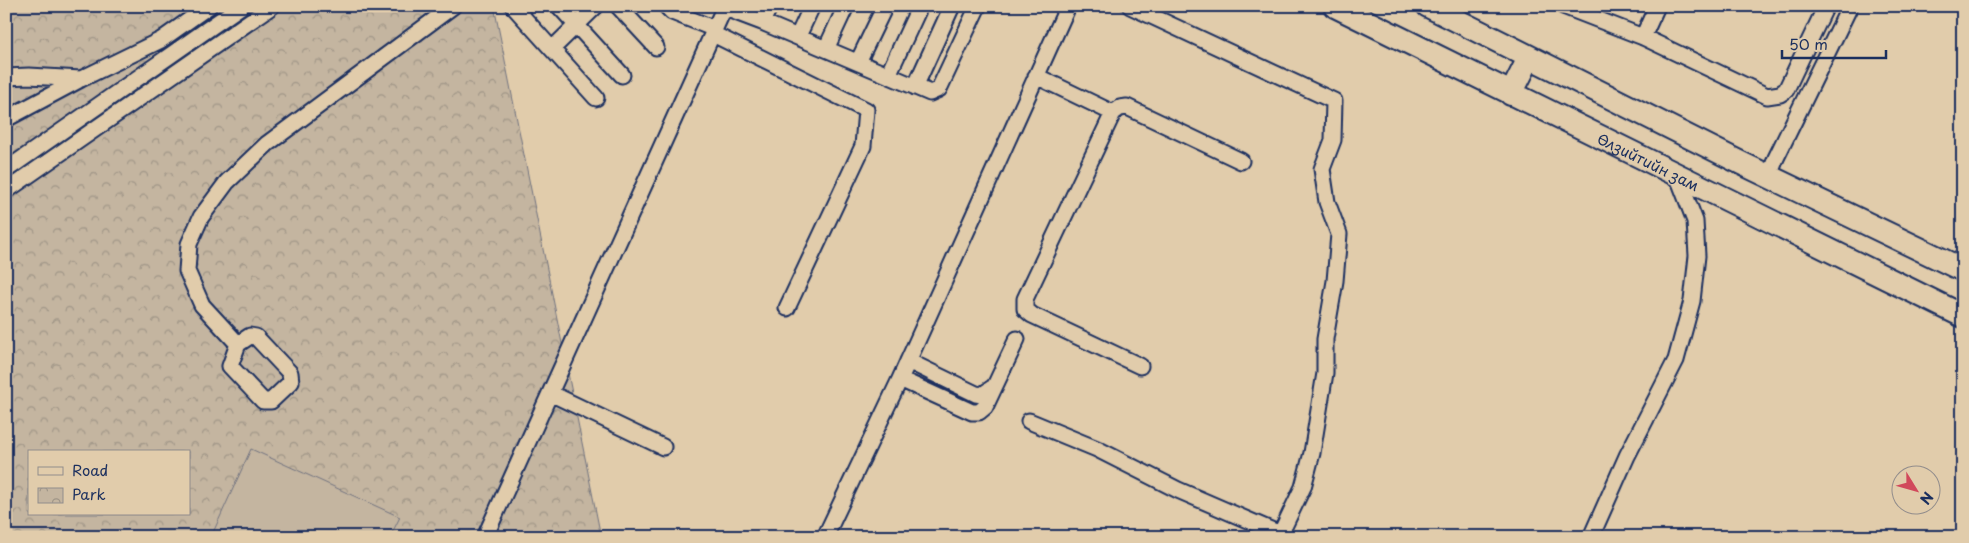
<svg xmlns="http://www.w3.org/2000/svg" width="1969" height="543" font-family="'Playpen Sans',sans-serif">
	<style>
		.park { fill: url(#park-crowns); stroke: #70727f; fill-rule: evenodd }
		.pitch { fill: #c4b5a0; stroke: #70727f }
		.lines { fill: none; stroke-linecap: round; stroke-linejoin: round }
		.minor-casing { stroke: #1b2f5e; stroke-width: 19 }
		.highway-casing { stroke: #1b2f5e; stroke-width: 26 }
		.minor { stroke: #e1ccab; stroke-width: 15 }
		.highway { stroke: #e1ccab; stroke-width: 22 }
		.labels { text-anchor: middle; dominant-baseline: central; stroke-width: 4; stroke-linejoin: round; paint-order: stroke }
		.street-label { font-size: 15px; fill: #1b2f5e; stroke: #e1ccab }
	</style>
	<defs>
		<pattern id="park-crowns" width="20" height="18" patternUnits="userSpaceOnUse" patternTransform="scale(1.25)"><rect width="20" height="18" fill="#c4b5a0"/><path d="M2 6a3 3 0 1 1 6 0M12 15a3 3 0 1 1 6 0" fill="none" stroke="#9e9486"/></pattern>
	</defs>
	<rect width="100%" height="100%" fill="#e1ccab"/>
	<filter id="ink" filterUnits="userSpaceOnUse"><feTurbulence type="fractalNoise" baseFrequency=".02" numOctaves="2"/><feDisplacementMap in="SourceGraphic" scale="10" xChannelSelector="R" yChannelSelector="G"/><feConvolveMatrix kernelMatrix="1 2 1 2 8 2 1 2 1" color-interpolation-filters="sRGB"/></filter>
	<g filter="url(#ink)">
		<path class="park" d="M6 6H494L601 537H6ZM29 452H189V514H29Z"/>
		<path class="pitch" d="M251 449 400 517 390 537H211Z"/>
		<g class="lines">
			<g class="minor-casing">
				<path id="minor" d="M513 6 596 98
					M559 6 622 75
					M618 6 656 47
					M666 6 672 12 715 29
					M770 6 762 22 930 93 939 89 978 6
					M1130 6 1334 101 1333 140 1322 169 1327 202 1339 234 1335 281 1325 339V373L1312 453 1303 487 1279 537
					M1563 6 1643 37 1767 96 1780 94 1786 90 1826 6
					M725 8 762 22
					M713 34 866 110 863 146 787 308
					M798 36 812 6
					M1643 37 1657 6
					M552 49 596 6
					M826 49 846 6
					M858 62 885 6
					M888 75 920 6
					M1036 76 1113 113
					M6 77 29 76 81 79
					M915 87 952 6
					M6 119 81 79 161 40 209 6
					M6 170 241 6
					M1769 176 1776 158 1850 6
					M6 191 272 6
					M250 336 256 337 290 373 291 382 271 401H263L230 366 238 344Z
					M238 344 202 305 187 271 189 244 201 217 227 182 267 144 453 6
					M908 361 976 394 982 395 995 386
					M1140 366 1032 315 1025 309V299L1113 113 1120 108 1127 107 1241 161
					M900 379 972 412H979L985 407 1017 339
					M550 393 663 447
					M1029 421 1097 449 1178 490 1280 534
					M485 537 725 6
					M825 537 900 379 1068 6
					M1591 537 1627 456 1676 360 1692 301 1697 256 1695 221 1678 177"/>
			</g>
			<g class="highway-casing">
				<g id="highway">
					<path id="s1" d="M1335 6 1963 316"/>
					<path d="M1428 6 1741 163 1963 270"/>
					<path d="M1511 94 1529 58"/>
				</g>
			</g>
			<use href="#minor" class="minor"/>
			<use href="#highway" class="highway"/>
		</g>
	</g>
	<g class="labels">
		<g class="street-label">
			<text stroke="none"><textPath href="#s1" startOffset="350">Өлзийтийн зам</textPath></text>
		</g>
	</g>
	<rect width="1969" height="543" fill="none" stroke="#e1ccab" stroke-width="25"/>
	<rect x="12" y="12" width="1944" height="518" fill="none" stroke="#1b2f5e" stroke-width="2" filter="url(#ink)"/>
	<rect x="28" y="450" width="162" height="65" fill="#e1ccab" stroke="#928d8c"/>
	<rect x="38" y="467" width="25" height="8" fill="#e1ccab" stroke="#928d8c"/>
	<text x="72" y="476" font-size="15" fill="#1b2f5e">Road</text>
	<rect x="38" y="488" width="25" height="15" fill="url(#park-crowns)" stroke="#928d8c"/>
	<text x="72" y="500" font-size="15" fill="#1b2f5e">Park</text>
	<g transform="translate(1916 490) rotate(127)"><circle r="24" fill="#e1ccab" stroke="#928d8c"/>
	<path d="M0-4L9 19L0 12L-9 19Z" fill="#d1495b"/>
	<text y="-8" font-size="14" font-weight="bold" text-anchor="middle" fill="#1b2f5e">N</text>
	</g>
	<path d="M1782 50v8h104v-8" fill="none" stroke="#1b2f5e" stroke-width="2.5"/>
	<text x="1789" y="50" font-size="15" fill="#1b2f5e" stroke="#e1ccab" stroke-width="4" paint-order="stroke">50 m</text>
</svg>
